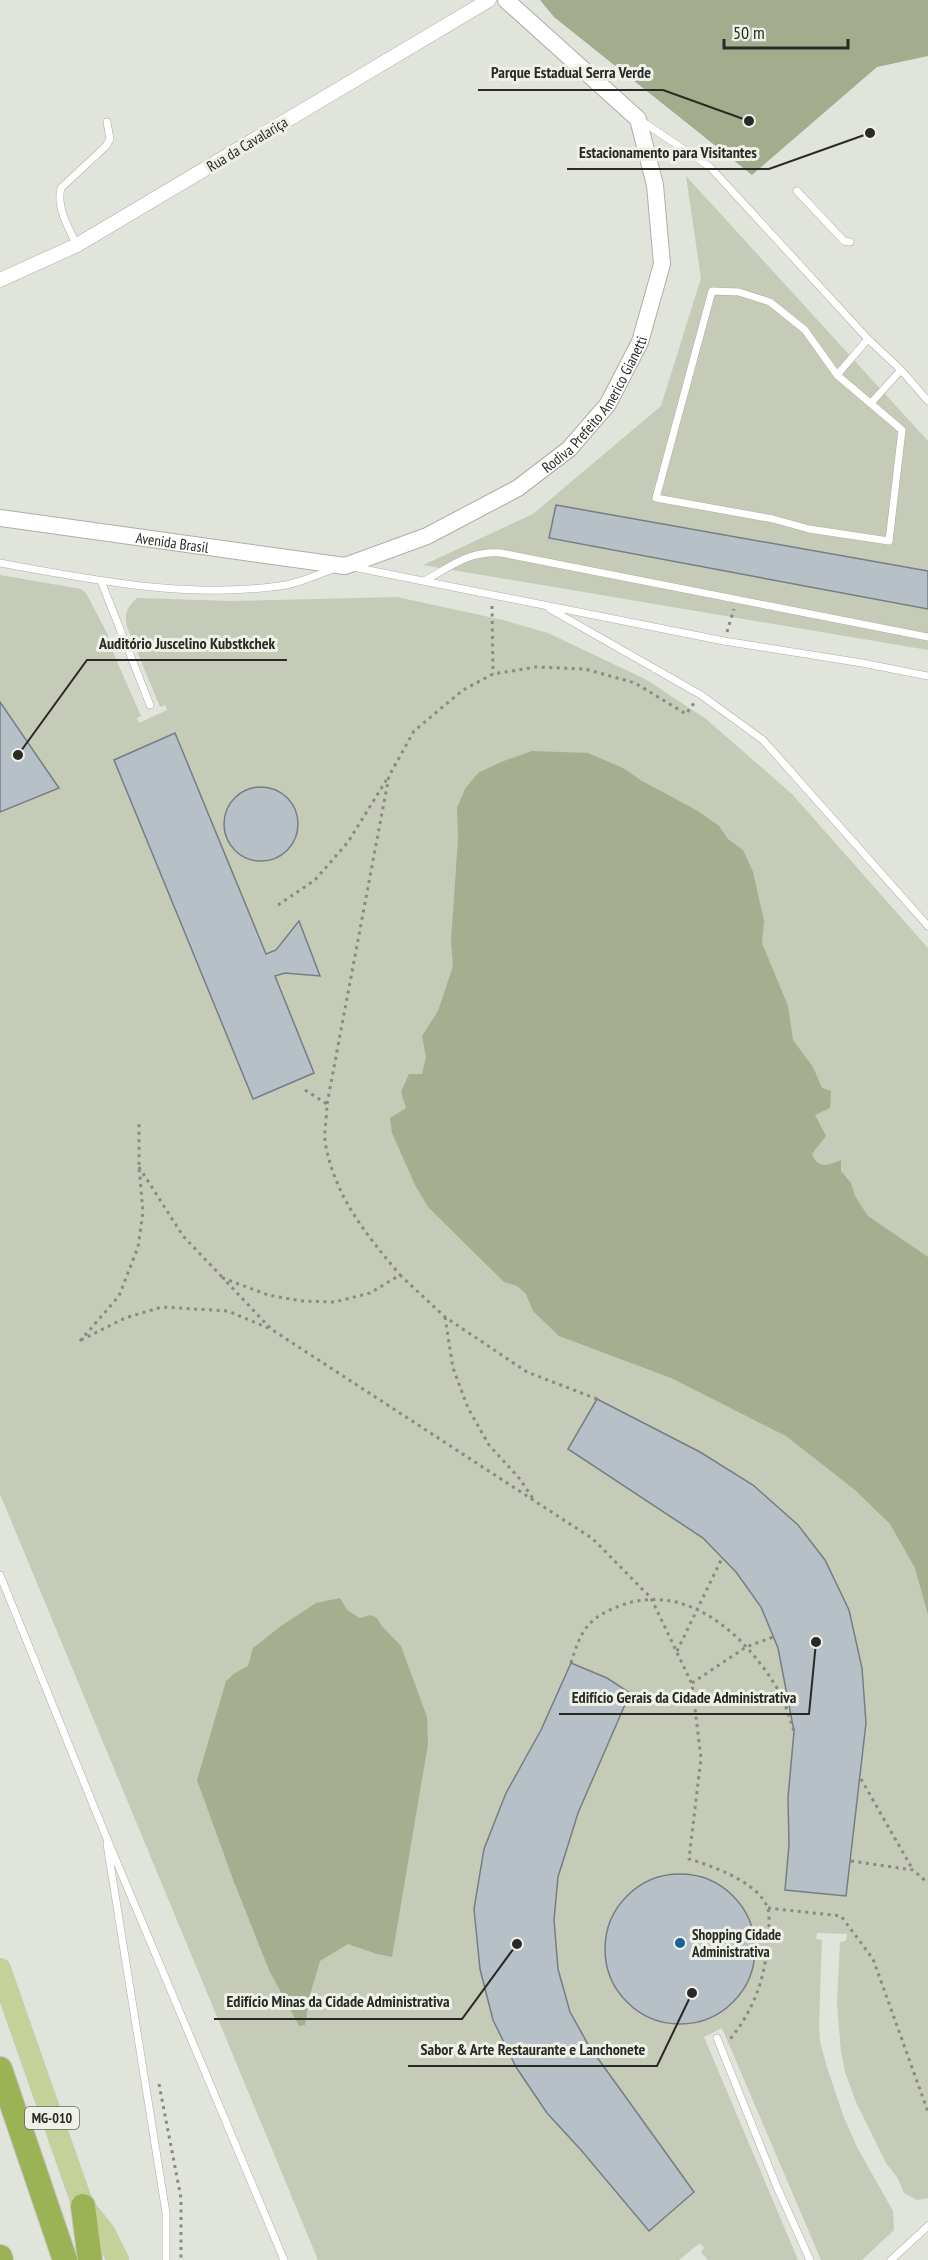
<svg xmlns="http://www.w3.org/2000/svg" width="928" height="2260" font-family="'PT Sans Narrow',sans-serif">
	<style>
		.green { fill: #c5cbb6 }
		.forest { fill: #a3ac8d }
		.water { fill: #a5af8f }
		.building { fill: #b7bfc7; stroke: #767e85; stroke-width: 1.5 }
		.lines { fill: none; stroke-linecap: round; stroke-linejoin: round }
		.service-casing { stroke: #acafa5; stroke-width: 8 }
		.minor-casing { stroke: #acafa5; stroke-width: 15 }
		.tertiary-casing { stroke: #acafa5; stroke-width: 18 }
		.primary-casing { stroke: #c3c3c2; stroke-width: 22 }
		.motorway-casing { stroke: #c3c3c2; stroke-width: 26 }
		.path { stroke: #888a83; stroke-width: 3; stroke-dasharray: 3 4.5; stroke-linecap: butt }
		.service { stroke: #fff; stroke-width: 7 }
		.minor { stroke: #fff; stroke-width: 14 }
		.tertiary { stroke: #fff; stroke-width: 16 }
		.primary { stroke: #c4d199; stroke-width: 21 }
		.motorway { stroke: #9cb355; stroke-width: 24 }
		.poi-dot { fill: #1a6195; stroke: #eef1e7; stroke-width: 2 }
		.labels { text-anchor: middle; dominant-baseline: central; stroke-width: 6; stroke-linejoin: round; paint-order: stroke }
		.shield { fill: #eef1e7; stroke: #646660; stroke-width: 1.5 }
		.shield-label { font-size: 14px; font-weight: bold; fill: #292a26 }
		.street-label { font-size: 15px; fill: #292a26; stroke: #eef1e7 }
		.poi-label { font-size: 15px; font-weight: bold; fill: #292a26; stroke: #eef1e7; text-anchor: start }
		.leader { fill: none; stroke: #292a26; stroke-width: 2 }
		.callout-dot { fill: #292a26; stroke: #eef1e7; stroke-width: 2 }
		.callout-label { font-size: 16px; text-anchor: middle; font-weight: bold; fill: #292a26; stroke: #eef1e7; stroke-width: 6; stroke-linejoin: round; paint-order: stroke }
	</style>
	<rect width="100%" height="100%" fill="#e1e4da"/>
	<path class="green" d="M686 176 928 441V650L423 565 533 514 661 406 701 278Z
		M0 575 81 589 86 593 108 635V641L141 716 137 718 139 723 167 710 165 705 160 707 127 627C124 614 127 607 137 598L231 601 397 597 503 620 548 633 647 680 706 719 792 794 928 948V2198L917 2200 904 2193 897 2177 886 2163 856 2102 845 2072 841 2052 837 2003 840 1942 846 1941 847 1934 817 1933 816 1939 822 1940 819 2023 820 2042 827 2067 843 2115 857 2147 893 2211 894 2230 862 2260H821L722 2028 704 2037 798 2260H708L701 2252 704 2248 700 2243 679 2260H318L0 1494Z"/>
	<path class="forest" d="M540 0H928V56L877 67 752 175 554 17Z"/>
	<path class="water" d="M532 751 588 753 623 768 642 781 698 811 719 826 728 839 743 850 753 872 764 921 762 943 788 1006 793 1040 813 1067 822 1088 831 1091 830 1108 815 1115 826 1136 812 1154C818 1170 829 1165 841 1160V1171L851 1183 855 1196 868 1216 928 1257V1615L915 1568 890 1524 855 1490 786 1436 671 1378 559 1336 533 1311 526 1294 517 1286 504 1282 428 1207 415 1185 392 1133 390 1118 406 1108 401 1092 409 1074H422L426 1057 422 1036 438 1011 453 966 451 941 458 839 457 808 465 789 478 773 501 762Z
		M340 1598 347 1610 360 1618 371 1615 377 1618 381 1625 401 1646 427 1717 428 1744 392 1957 377 1954 348 1944 320 1961 310 1995 305 2025 299 2026 269 1970 234 1882 197 1780 226 1681 235 1673 248 1666 253 1648 281 1626 316 1603Z"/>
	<path class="building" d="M556 505 928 571V609L549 538Z
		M0 702 59 788 0 812Z
		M175 733 266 954 276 950 299 921 320 976 285 973 275 976 314 1073 253 1099 114 760Z
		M224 824a37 37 0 1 1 74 0a37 37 0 1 1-74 0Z
		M597 1399 700 1452 753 1485 798 1525 825 1560 849 1610 862 1668 866 1723 846 1896 785 1890 789 1845 788 1798 794 1731 778 1648 761 1607 736 1572 703 1538 568 1449Z
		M571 1663 607 1678 630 1693 578 1813 558 1877 554 1920 558 1969 570 2012 589 2046 694 2192 649 2231 581 2150 547 2113 516 2067 493 2020 480 1969 474 1909 484 1849 506 1793 541 1730Z
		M605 1949a75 75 0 1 1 150 0a75 75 0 1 1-150 0Z"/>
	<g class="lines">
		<g class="service-casing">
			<path id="service" d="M643 122 710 167 868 339 901 370 928 401
				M797 191 844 241 850 242
				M77 245C68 228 56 206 61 188L106 146 110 139 107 122
				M712 291 739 292 770 302 805 330 837 375 902 430 889 541 809 529 773 519 656 498Z
				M837 375 868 339
				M871 403 901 370
				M0 563C94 580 190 600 286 585 302 582 318 574 334 569
				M353 567 724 641 862 663 928 676
				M101 581 150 705
				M424 581C452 566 468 551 501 553L928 637
				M550 609 701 695 763 740 928 926
				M0 1575 105 1834 284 2260
				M107 1844 166 2213V2260
				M717 2038 777 2187 810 2260
				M891 2260 928 2226"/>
		</g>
		<g class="minor-casing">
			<path id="minor" d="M0 280 77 245 489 0"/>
		</g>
		<g class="tertiary-casing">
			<g id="tertiary">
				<path id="s1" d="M0 518 345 566 427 536 518 488 569 449 608 404 640 342 662 264 655 185 638 119 506 0"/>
			</g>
		</g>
		<g class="primary-casing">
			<path id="primary" d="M0 1969 83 2206 104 2232 118 2260"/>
		</g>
		<g class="motorway-casing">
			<path id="motorway" d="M0 2069 65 2260
				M83 2206 90 2260
				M0 2257 1 2260"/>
		</g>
		<path class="path" d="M492 606 493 674
			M727 632 734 609
			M278 905 315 880 348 842 387 779
			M305 1090 327 1104C327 1116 324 1130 325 1142 335 1197 365 1233 400 1275
			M327 1104 389 776 414 731 463 690 493 674 536 667 585 669 635 683 686 714 694 703
			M139 1167 183 1236 223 1278
			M445 1317 453 1368 468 1408 489 1445 519 1478 534 1500
			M81 1340 125 1318 162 1307 228 1311 268 1328
			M80 1341 119 1296 138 1247 143 1212 139 1167V1124
			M597 1399 527 1372 445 1317 400 1275 370 1293 335 1302 302 1301 268 1295 223 1278 271 1329 593 1539 651 1598 692 1684 701 1758 689 1859C713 1866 760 1883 768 1909 770 1917 769 1929 768 1937 766 1975 755 2009 730 2039
			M677 1651 722 1558
			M571 1663C581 1629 589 1617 622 1605 688 1582 745 1635 777 1688 785 1701 789 1717 794 1731
			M692 1683 746 1647 773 1637
			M861 1779 913 1870
			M851 1861 913 1870 928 1883
			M768 1908 841 1916 873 1959 928 2112
			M159 2084 181 2198V2260"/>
		<use href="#service" class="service"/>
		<use href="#minor" class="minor"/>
		<use href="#tertiary" class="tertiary"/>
		<use href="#primary" class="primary"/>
		<use href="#motorway" class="motorway"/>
	</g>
	<circle class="poi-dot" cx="680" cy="1943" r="6"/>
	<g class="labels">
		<rect class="shield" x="25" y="2107" width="54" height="22" rx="4.5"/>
		<g class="shield-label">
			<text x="52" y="2118">MG-010</text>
		</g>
		<g class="street-label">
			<text transform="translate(247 144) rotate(-31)">Rua da Cavalariça</text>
			<text stroke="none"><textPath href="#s1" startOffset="654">Rodiva Prefeito Americo Gianetti</textPath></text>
			<text stroke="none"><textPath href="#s1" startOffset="174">Avenida Brasil</textPath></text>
		</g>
		<g class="poi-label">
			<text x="692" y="1934">Shopping Cidade<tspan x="692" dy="17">Administrativa</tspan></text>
		</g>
	</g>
	<path class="leader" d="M749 121L663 90H478M870 133L769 169H567M18 755L87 660H287M816 1642L809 1714H559M517 1944L462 2019H214M692 1993L657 2066H408"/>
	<g class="callout-dot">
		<circle cx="749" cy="121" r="6"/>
		<circle cx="870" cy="133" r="6"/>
		<circle cx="18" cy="755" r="6"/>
		<circle cx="816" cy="1642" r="6"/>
		<circle cx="517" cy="1944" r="6"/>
		<circle cx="692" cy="1993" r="6"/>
	</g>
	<g class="callout-label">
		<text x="571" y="78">Parque Estadual Serra Verde</text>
		<text x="668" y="158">Estacionamento para Visitantes</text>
		<text x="187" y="649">Auditório Juscelino Kubstkchek</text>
		<text x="684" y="1703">Edifício Gerais da Cidade Administrativa</text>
		<text x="338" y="2007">Edifício Minas da Cidade Administrativa</text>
		<text x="533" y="2055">Sabor &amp; Arte Restaurante e Lanchonete</text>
	</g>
	<path d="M724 39v9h124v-9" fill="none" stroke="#292a26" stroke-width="3"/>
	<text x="733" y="39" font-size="18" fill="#292a26" stroke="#eef1e7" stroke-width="4.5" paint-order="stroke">50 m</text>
</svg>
